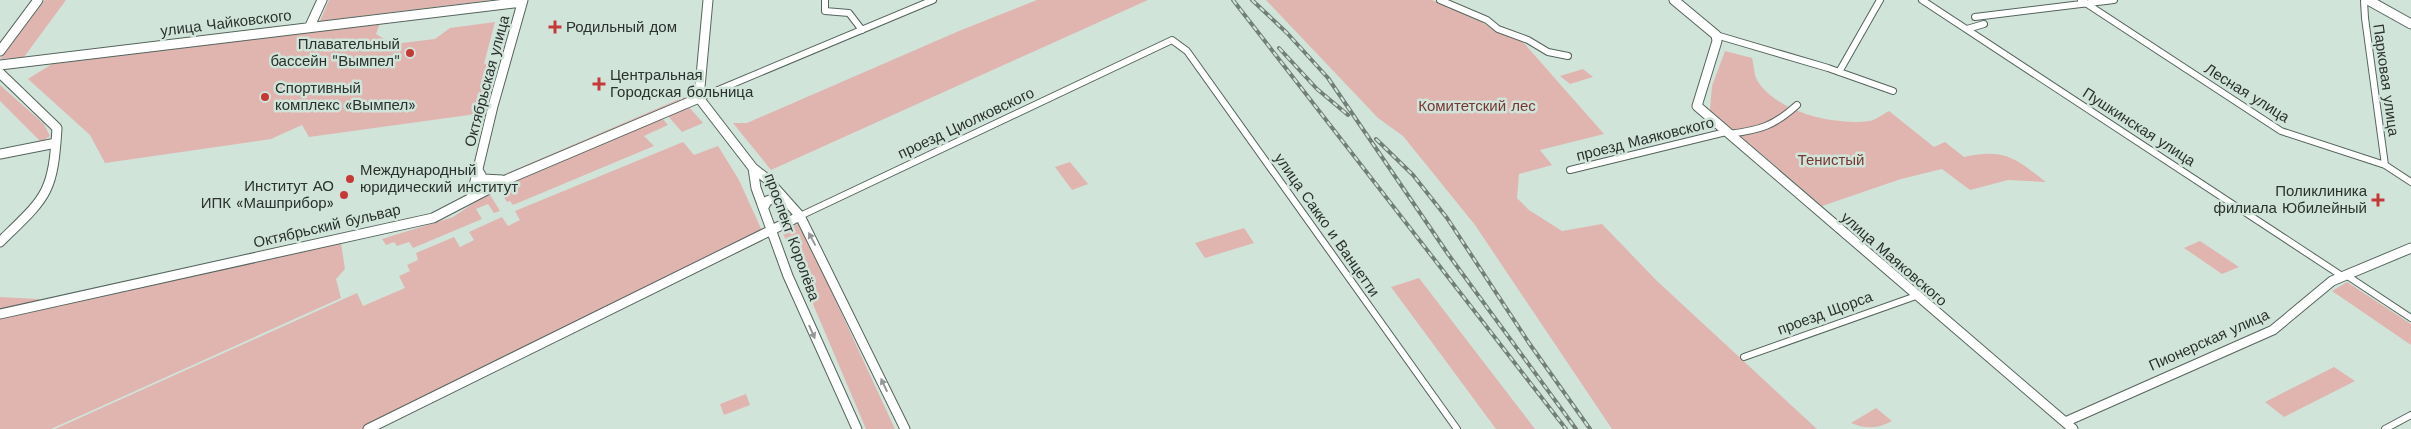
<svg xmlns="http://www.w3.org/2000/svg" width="2411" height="429" font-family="'Work Sans',sans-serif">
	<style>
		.green { fill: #e0b5b0 }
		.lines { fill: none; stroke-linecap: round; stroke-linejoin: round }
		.street-casing { stroke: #54645c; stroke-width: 8 }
		.secondary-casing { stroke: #54645c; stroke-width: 11 }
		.street { stroke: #fff; stroke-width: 6 }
		.secondary { stroke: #fff; stroke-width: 9 }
		.rail-casing { stroke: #727f79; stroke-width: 4 }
		.rail { stroke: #d1e4da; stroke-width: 2; stroke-dasharray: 5.5; stroke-linecap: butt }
		.oneway { fill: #949896 }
		.poi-dot { fill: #c73937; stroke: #d1e4da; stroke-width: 2 }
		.labels { text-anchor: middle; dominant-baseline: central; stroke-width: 5; stroke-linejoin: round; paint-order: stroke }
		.street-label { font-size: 15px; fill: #2a312e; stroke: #d1e4da }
		.poi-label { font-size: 15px; fill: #2a312e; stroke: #d1e4da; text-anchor: start }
		.park-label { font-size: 15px; fill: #783632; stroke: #d1e4da }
	</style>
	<rect width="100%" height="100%" fill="#d1e4da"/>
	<path class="green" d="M45 0H66L24 57 0 59Z
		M329 0H492L320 21Z
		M1037 0H1148L771 170 733 123H747L959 31Z
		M1266 0H1432L1483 23 1504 35 1522 41 1604 134 1540 150 1552 165 1519 174 1517 198 1529 210 1562 231 1602 224 1657 281 1817 429H1612L1475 225 1403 136 1378 118Z
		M495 22 484 64 491 63 476 114 309 137 302 125 271 139 105 163 90 135 28 79 52 64 380 23 376 34 393 44 435 39 450 28Z
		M1725 51 1752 58C1754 65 1754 75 1757 80 1776 112 1835 126 1869 121 1876 120 1883 114 1889 111L1934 147 1945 142 1964 157C2005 148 2015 158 2046 182L2008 180 1970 190 1942 169 1901 179 1822 206 1710 110 1712 86Z
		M1583 69 1593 77 1570 84 1560 76Z
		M0 85 44 124 50 136 41 142 0 101Z
		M684 97 688 102 509 177 505 174Z
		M689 107 703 123 682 132 668 116Z
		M662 118 668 125 644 136 654 146 513 205 510 201 507 202 497 187Z
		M683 142 694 155 718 146 739 180 763 233 361 429H55L357 293 363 306 405 288 399 276 410 271 407 265 418 260 416 253 454 237 460 247 474 240 469 232 502 217 508 226 520 220 515 211Z
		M1070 162 1088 184 1072 190 1055 167Z
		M489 193 500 211 494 213 488 204 476 209 482 219 413 248 409 242 397 246 394 242 386 245 382 239 453 217Z
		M798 224 809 243 895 429H866L782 231Z
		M1244 228 1254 243 1205 258 1195 243Z
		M2200 241 2239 267 2222 274 2184 248Z
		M341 243 345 269 336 279 341 298 51 429H0V297L39 299 40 310Z
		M1419 278 1535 429H1496L1391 287Z
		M2347 282 2411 324V345L2332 291Z
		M2334 367 2355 381 2284 417 2265 402Z
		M746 394 750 405 724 415 720 404Z
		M1876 408 1892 421C1878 429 1865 429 1851 423Z"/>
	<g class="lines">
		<g class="street-casing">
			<path id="street" d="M825 0V11L849 13 862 30
				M1440 0 1487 20 1498 29 1528 40 1548 52 1568 56
				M1922 0 2342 276
				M2081 0 2281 131 2385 165 2411 182
				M2367 0 2364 1 2365 18 2385 165
				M1975 17 2114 0
				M1967 29 1984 24
				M1716 35 1828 68 1893 91
				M1839 72 1880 0
				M699 98 933 0
				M1729 134C1760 130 1774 126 1797 105
				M1570 170 1726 132
				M800 216 1172 40 1187 51 1457 429
				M2346 275 2411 318
				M1744 357 1916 296
				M2385 429 2411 415"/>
		</g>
		<g class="secondary-casing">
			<path id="secondary" d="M708 0 699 98 753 168 767 179 800 216 905 429
				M1674 0 1716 35 1717 41 1697 106 2073 429
				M2368 0 2411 24
				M310 26 322 0
				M0 51 38 0
				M0 65 522 2
				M0 73 57 128C53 195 46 197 0 242
				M0 154 56 143
				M753 168 756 188 788 276 857 429
				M478 170 483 179 502 180
				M471 198 493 106 523 0
				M764 207 767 201 782 196
				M0 314 433 218 508 179 699 98
				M2065 422 2273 330 2332 281 2411 248
				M368 429 800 216"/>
		</g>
		<use href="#street" class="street"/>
		<use href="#secondary" class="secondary"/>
		<g class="rail-casing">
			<path id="rail" d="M1233 0 1566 429
				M1252 0 1287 33 1328 78 1448 254 1576 429
				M1279 48 1317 89 1348 115
				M1376 139 1413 175 1447 218 1529 343 1590 429"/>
		</g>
		<use href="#rail" class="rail"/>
	</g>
	<defs><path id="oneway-solid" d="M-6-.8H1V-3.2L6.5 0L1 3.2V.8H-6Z" transform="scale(1.25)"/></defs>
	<g class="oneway">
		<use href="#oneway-solid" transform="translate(812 239) rotate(-118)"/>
		<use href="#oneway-solid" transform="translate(812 332) rotate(66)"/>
		<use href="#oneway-solid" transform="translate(884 385) rotate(-115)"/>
	</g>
	<g class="poi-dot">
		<path d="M552.5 19.5h5v5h5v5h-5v5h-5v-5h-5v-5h5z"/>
		<circle cx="410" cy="53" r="5"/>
		<path d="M596.5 76.5h5v5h5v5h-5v5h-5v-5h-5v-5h5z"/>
		<circle cx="265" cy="97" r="5"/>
		<circle cx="350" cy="179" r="5"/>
		<circle cx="344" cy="195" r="5"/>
		<path d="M2375.5 192.5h5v5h5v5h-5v5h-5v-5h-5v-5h5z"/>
	</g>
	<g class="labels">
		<g class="street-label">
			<text transform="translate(226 23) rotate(-7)">улица Чайковского</text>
			<text transform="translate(2386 80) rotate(82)">Парковая улица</text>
			<text transform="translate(487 81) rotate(-75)">Октябрьская улица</text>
			<text transform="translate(2247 93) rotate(32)">Лесная улица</text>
			<text transform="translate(966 123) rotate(-25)">проезд Циолковского</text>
			<text transform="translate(2139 127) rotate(33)">Пушкинская улица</text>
			<text transform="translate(1645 139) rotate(-14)">проезд Маяковского</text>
			<text transform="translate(1327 225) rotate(55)">улица Сакко и Ванцетти</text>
			<text transform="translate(327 226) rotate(-13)">Октябрьский бульвар</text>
			<text transform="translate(792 237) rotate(70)">проспект Королёва</text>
			<text transform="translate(1894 259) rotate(41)">улица Маяковского</text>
			<text transform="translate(1825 313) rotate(-20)">проезд Щорса</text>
			<text transform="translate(2209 340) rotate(-24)">Пионерская улица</text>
		</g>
		<g class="poi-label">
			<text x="566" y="27">Родильный дом</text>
			<text x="400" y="44" text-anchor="end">Плавательный<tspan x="400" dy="17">бассейн "Вымпел"</tspan></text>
			<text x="610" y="75">Центральная<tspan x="610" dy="17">Городская больница</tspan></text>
			<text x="275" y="88">Спортивный<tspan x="275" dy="17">комплекс «Вымпел»</tspan></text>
			<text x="360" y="170">Международный<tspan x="360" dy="17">юридический институт</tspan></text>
			<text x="334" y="186" text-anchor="end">Институт АО<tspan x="334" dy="17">ИПК «Машприбор»</tspan></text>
			<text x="2367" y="191" text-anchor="end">Поликлиника<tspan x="2367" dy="17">филиала Юбилейный</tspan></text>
		</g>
		<g class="park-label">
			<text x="1477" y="106">Комитетский лес</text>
			<text x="1831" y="160">Тенистый</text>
		</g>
	</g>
</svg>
